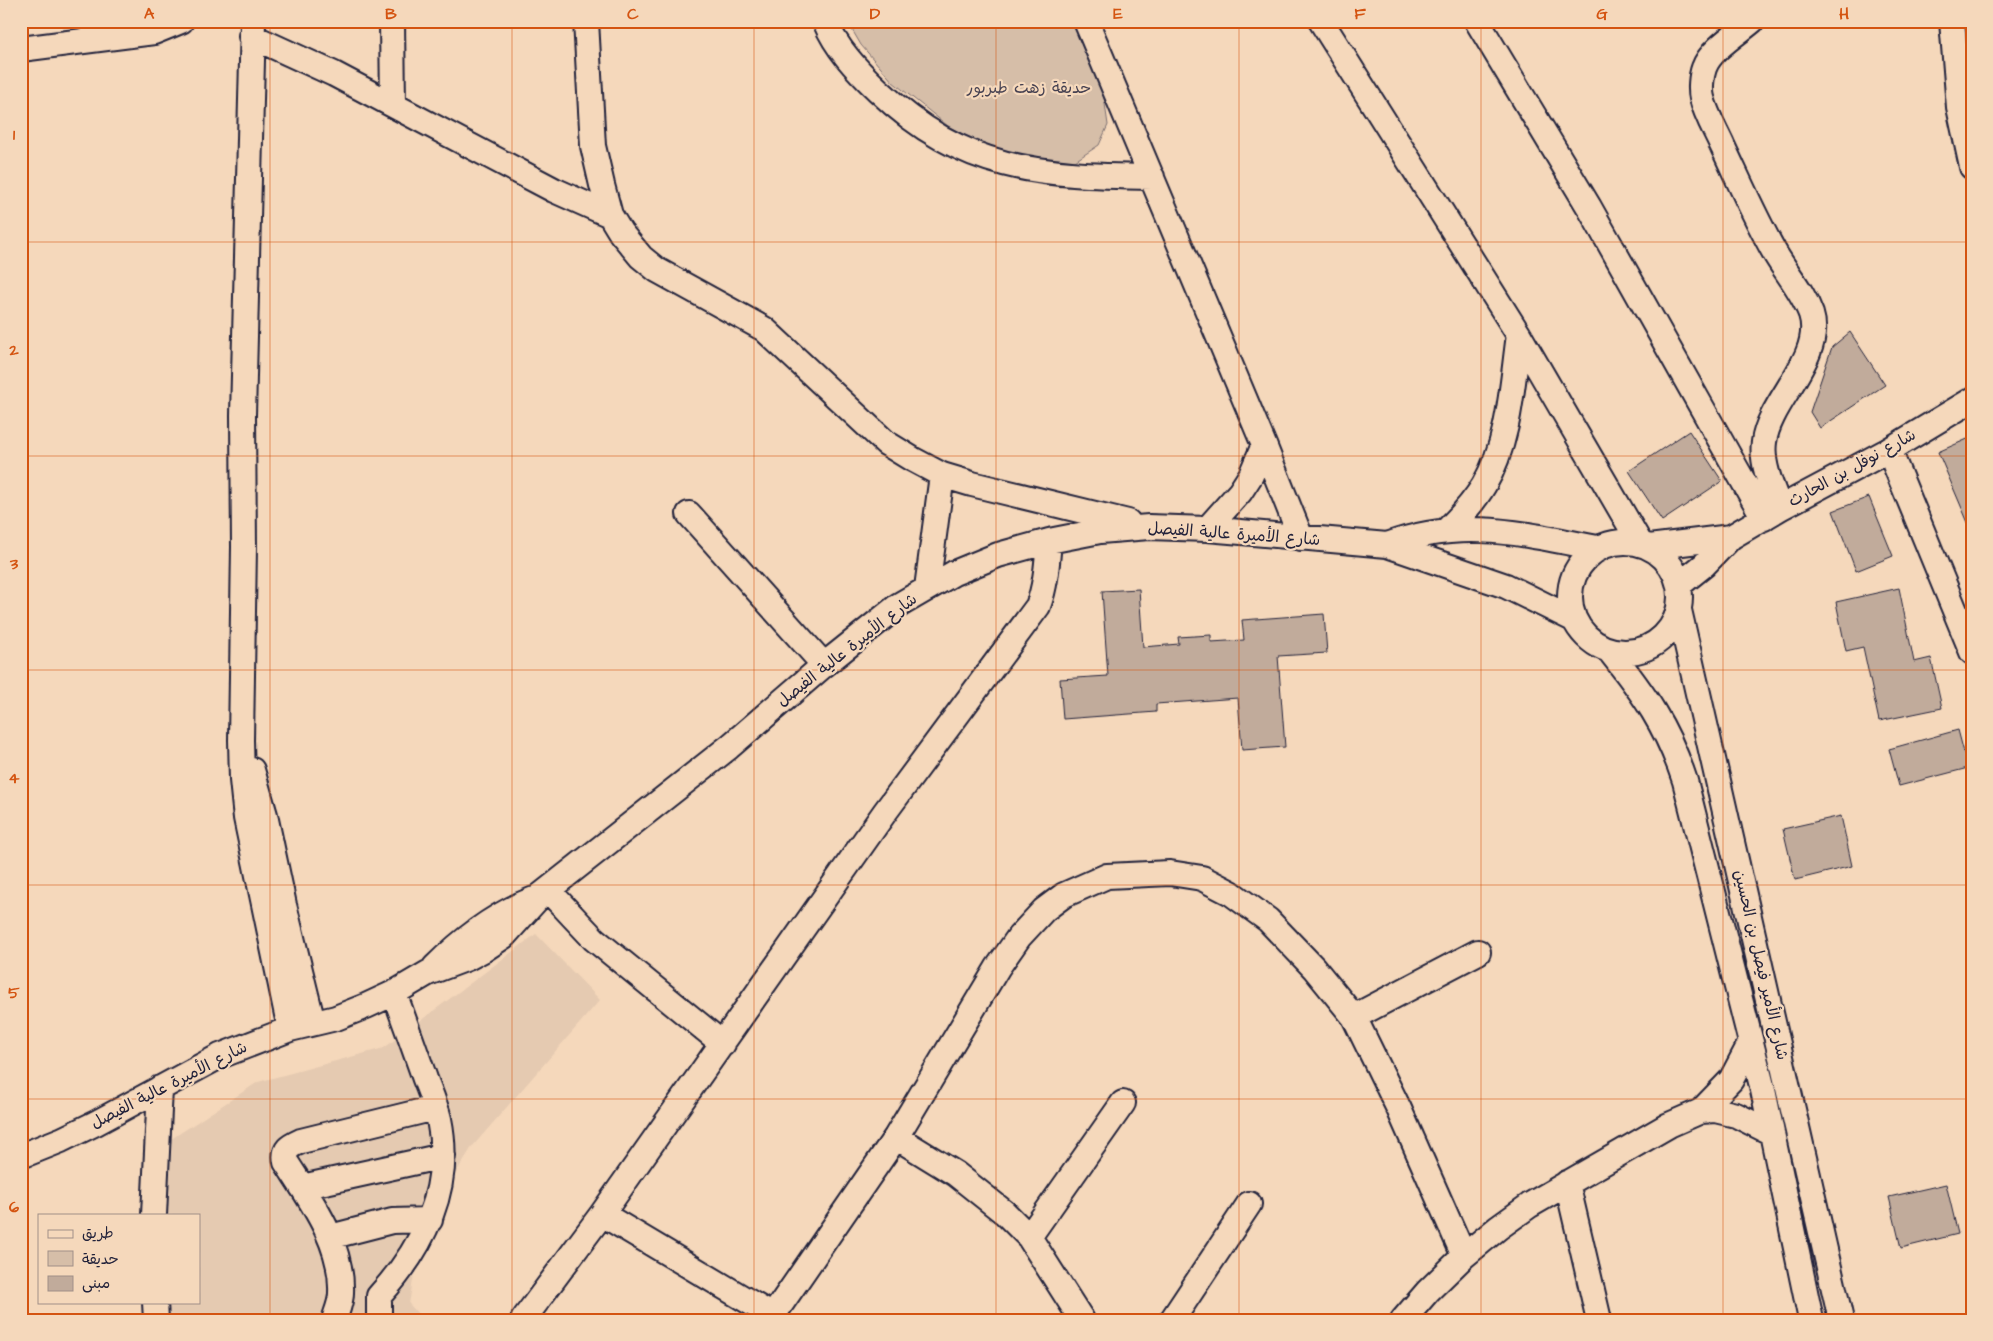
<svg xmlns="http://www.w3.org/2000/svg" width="1993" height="1341" font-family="'Architects Daughter','Playpen Sans Arabic',sans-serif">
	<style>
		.built { fill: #e5cab1 }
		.green { fill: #d6bea8; stroke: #7c7072 }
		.building { fill: #c1ab9b; stroke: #22223b }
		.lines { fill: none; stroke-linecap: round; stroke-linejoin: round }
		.minor-casing { stroke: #22223b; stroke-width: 28 }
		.minor { stroke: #f5d8bb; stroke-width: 24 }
		.grid { fill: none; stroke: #d45411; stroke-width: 1; stroke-opacity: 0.55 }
		.labels { text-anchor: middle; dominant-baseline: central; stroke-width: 4.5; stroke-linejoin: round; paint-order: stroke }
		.park-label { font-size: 16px; fill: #464151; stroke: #f5d8bb }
		.street-label { font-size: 16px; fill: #22223b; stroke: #f5d8bb }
		.neatline { fill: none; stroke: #d45411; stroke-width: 2 }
		.grid-label { font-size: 16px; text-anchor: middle; font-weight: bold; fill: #d45411 }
	</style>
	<rect width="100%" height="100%" fill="#f5d8bb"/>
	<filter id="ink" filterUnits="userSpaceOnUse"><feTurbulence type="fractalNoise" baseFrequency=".02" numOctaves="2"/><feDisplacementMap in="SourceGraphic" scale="10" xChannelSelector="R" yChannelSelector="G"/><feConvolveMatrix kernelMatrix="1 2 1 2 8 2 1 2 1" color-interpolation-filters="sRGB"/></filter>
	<g filter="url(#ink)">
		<path class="built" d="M536 934 600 1000 472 1147 422 1227 409 1304 424 1320H159L158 1302H199V1215H155L156 1149 258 1082 384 1048Z"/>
		<path class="green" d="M847 21H1073L1102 83 1108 125 1099 145 1075 161 1026 158 974 140 948 126 893 82 861 45Z"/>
		<path class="building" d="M1850 332 1885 385 1820 428 1810 412 1832 347Z
			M1689 431 1722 481 1662 521 1629 471Z
			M1972 437V532L1938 452Z
			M1869 497 1893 556 1856 571 1833 511Z
			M1899 588 1914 662 1931 658 1942 708 1879 721 1863 647 1846 651 1836 602Z
			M1139 589 1143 647 1179 644 1178 637 1211 635V642L1244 640 1242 620 1324 614 1327 653 1278 656 1285 747 1242 750 1238 698 1156 704V712L1063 719 1060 679 1108 676 1102 591Z
			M1958 730 1968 768 1899 786 1889 749Z
			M1841 816 1852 866 1795 880 1783 829Z
			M1946 1184 1958 1234 1901 1248 1889 1197Z"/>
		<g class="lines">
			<g class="minor-casing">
				<path id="minor" d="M253 21 243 415 244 547 241 740 242 780 246 818 290 1029
					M392 21 393 105
					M586 21 593 146 602 185 610 215 621 233 641 257 657 270 764 329 886 443 912 459 942 475 972 484 1128 522
					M825 21C836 48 857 70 878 90 964 172 1039 175 1152 177
					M1086 21 1264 445 1301 538
					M1321 21 1519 335 1640 543
					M1477 21 1589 207 1764 518
					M1752 21C1738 33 1710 50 1704 68 1701 76 1700 90 1702 98 1706 115 1716 131 1723 147 1740 183 1756 220 1776 255 1788 275 1803 292 1811 314 1825 357 1769 401 1764 442 1761 464 1772 488 1780 508
					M1952 21 1959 107 1972 167
					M251 36 334 74 554 190 610 215
					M21 49 154 32 181 21
					M1889 450 1972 652
					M689 514 824 665
					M1207 529 1240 492 1251 475 1264 445
					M1447 530C1461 516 1474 502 1484 485 1510 441 1512 384 1519 335
					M1570 597a55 55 0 1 1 110 0a55 55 0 1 1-110 0Z
					M1387 545C1462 517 1523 534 1598 548
					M1649 547 1731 537
					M1679 585 1704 565 1731 537 1780 508 1889 450 1972 400
					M927 588 942 475
					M1679 610 1841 1320
					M1609 650C1644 694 1667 726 1685 781L1763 1090 1811 1320
					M252 770 265 815 284 905 313 1023
					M548 890 594 939 723 1044
					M435 967C464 938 495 914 534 899
					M1354 1017 1478 952
					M1701 1111 1731 1080 1751 1042
					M896 1137 956 1174 1005 1213 1029 1237 1082 1320
					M21 1156 61 1140 96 1123 220 1056 290 1029 336 1018 366 1006 394 993 428 973 468 958 483 950 504 936 540 896 729 747 824 665 899 605 954 573 998 555 1049 541 1100 531 1149 527 1207 529 1387 545 1506 586 1575 620
					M1567 1183 1599 1320
					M302 1187 443 1156
					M602 1214 773 1316
					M154 1215 160 1088
					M330 1237 392 1221 430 1220
					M1029 1237 1123 1103
					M155 1302 156 1320
					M334 1320C337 1311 341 1302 341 1293 343 1244 311 1201 286 1162 283 1149 290 1146 301 1141L435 1108
					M379 1320V1296C424 1247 453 1187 439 1119 436 1106 430 1092 425 1079 415 1051 405 1022 394 993
					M523 1320 602 1214 885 812 1038 606C1046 585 1047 563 1049 541
					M770 1320 896 1137 998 967 1019 937 1044 910 1064 895 1107 876 1170 873 1202 878 1231 893 1268 920 1314 968 1354 1017 1399 1109 1464 1256
					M1172 1320 1249 1204
					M1403 1320 1428 1291 1464 1256 1498 1228 1530 1205 1669 1125 1701 1111 1715 1110 1736 1115 1772 1133"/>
			</g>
			<use href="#minor" class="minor"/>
		</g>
	</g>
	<path class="grid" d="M270 21V1320M512 21V1320M754 21V1320M996 21V1320M1239 21V1320M1481 21V1320M1723 21V1320M21 242H1972M21 456H1972M21 670H1972M21 885H1972M21 1099H1972"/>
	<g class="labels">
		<g class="park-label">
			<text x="1029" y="88">حديقة زهت طبربور</text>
		</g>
		<g class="street-label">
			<text transform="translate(1852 468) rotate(-29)">شارع نوفل بن الحارث</text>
			<text transform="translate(1234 534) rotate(4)">شارع الأميرة عالية الفيصل</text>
			<text transform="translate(847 650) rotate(-38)">شارع الأميرة عالية الفيصل</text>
			<text transform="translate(1761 965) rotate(77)">شارع الأمير فيصل بن الحسين</text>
			<text transform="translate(169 1085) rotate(-27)">شارع الأميرة عالية الفيصل</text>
		</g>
	</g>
	<rect width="1993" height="1341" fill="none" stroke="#f5d8bb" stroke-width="55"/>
	<rect x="38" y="1214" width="162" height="90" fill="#f5d8bb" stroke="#a18f88"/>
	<rect x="48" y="1230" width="25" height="8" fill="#f5d8bb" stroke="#a18f88"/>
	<text x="82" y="1238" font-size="15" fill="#22223b">طريق</text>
	<rect x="48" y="1251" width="25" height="15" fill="#d6bea8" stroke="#a18f88"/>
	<text x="82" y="1264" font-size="15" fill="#22223b">حديقة</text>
	<rect x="48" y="1276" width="25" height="15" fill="#c1ab9b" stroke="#a18f88"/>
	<text x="82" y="1288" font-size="15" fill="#22223b">مبنى</text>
	<rect x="28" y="28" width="1938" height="1286" class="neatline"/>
	<g class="grid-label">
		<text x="149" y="19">A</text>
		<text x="391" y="19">B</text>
		<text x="633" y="19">C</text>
		<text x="875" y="19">D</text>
		<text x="1118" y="19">E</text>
		<text x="1360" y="19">F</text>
		<text x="1602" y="19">G</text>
		<text x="1844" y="19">H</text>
		<text x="14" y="140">1</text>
		<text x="14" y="355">2</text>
		<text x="14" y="569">3</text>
		<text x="14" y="783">4</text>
		<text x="14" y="998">5</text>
		<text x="14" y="1212">6</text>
	</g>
</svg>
